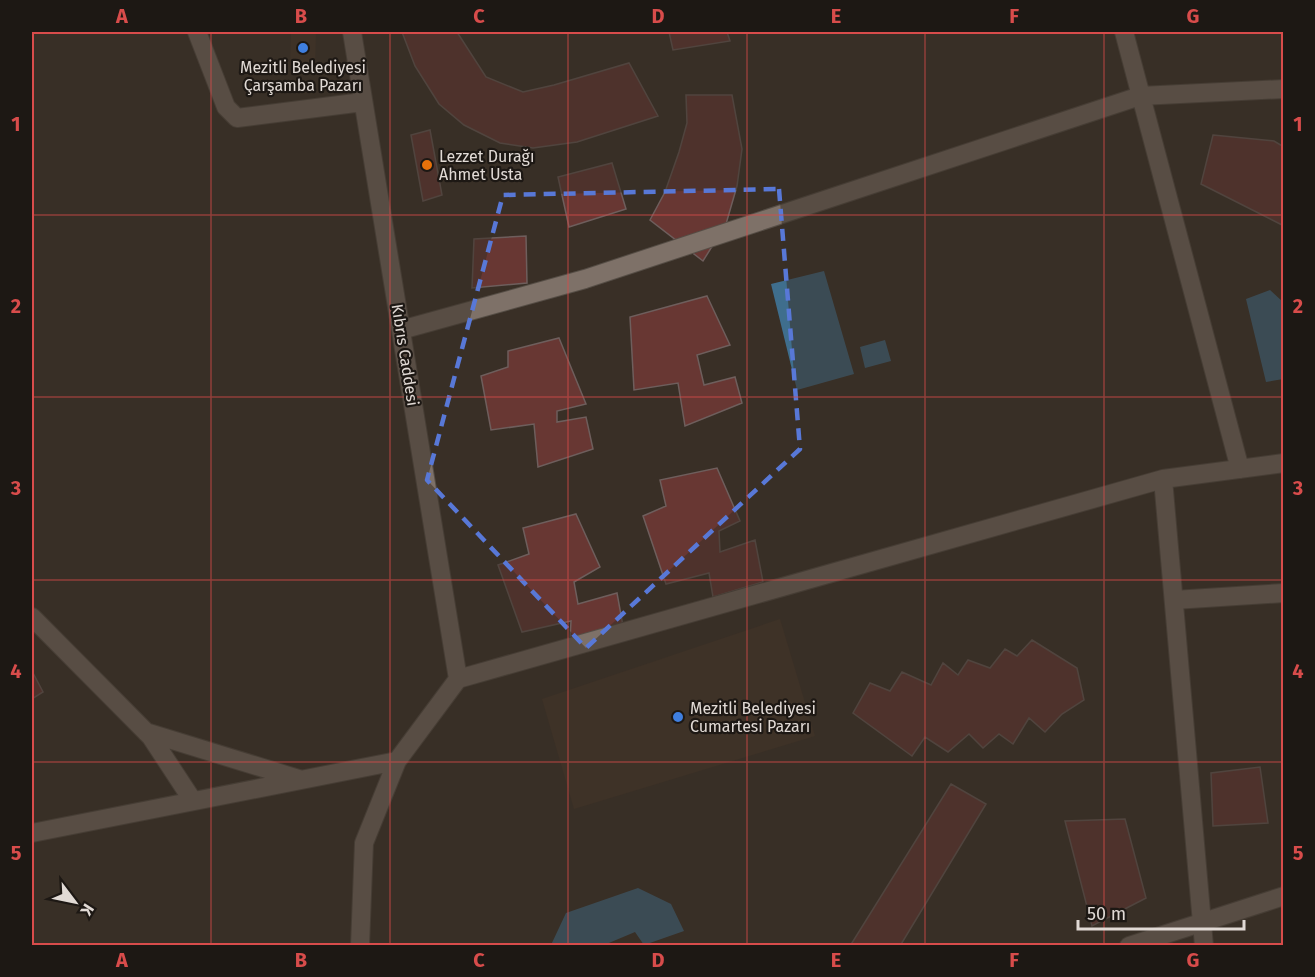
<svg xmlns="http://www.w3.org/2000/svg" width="1315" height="977" font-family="'Fira Sans',sans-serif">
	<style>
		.built { fill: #453528 }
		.water { fill: #3f6e8d }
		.building { fill: #683733; stroke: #6e5e5c; stroke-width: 1.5 }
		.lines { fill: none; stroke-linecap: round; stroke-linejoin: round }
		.street-casing { stroke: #564e46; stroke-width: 20 }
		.street { stroke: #7e7168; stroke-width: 18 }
		.marked { fill: none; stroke: #5878d7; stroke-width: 4.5; stroke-dasharray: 12 8; stroke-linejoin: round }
		.grid { fill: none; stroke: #d84c4b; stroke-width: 1.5; stroke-opacity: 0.55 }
		.shop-dot { fill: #3f7fe0; stroke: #1d1814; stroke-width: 2 }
		.food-dot { fill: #e8710a; stroke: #1d1814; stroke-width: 2 }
		.labels { text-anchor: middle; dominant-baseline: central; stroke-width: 4.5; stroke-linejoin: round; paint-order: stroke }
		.poi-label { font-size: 16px; fill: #e1dad5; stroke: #1d1814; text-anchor: start }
		.street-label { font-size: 16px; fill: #e1dad5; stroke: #1d1814 }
		.neatline { fill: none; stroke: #d84c4b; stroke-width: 2 }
		.grid-label { font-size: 20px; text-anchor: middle; font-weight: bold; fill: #d84c4b }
	</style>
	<rect width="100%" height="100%" fill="#392f26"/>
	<path class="built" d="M291 32H316L315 67 290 65Z
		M780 619 815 736 574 809 542 699Z"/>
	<path class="water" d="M824 271 854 374 797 390 771 284Z
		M1270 290 1283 302V379L1266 382 1246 299Z
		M885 340 891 361 865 368 860 347Z
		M638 888 671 904 684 931 644 945 635 932 604 945H551L566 913Z"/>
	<path class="building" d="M402 32H457L486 77 523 92 554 85 629 63 658 116 577 142 533 148 500 143 464 125 439 104 415 66Z
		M669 32H727L730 41 673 50Z
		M686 95H732L742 149 737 186 726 224 703 261 650 220 665 192 679 152 687 123Z
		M430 130 442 195 423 201 411 135Z
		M1213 135 1274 141 1284 147V226L1201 184Z
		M612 163 626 209 569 227 558 177Z
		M526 236 527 283 472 288 474 239Z
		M707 296 730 345 697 355 704 385 735 377 742 403 685 426 678 383 634 390 630 317Z
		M559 338 586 404 557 411V422L586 417 593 449 538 467 534 424 491 430 481 376 508 367V351Z
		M717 468 740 521 719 531 720 552 755 540 763 582 713 597 709 573 666 584 643 516 666 506 660 480Z
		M576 514 600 567 574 582 578 604 617 593 623 626 570 640 571 621 522 632 498 565 529 554 523 528Z
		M1032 640 1077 668 1084 700 1062 714 1045 732 1029 718 1013 744 999 734 983 748 969 734 948 752 925 737 912 756 853 713 870 683 890 691 902 672 931 685 943 663 958 675 968 660 990 668 1005 649 1017 656Z
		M32 671 43 692 32 699Z
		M1260 767 1268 823 1213 826 1211 773Z
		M951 784 986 804 900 946H850Z
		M1125 819 1146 898 1092 926 1065 821Z"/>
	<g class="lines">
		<g class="street-casing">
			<path id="street" d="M197 32 226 107 237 118 363 102
				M352 32 458 679
				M1124 32 1240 469
				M401 330 585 279 1140 96 1284 89
				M1163 479 1204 946
				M1174 600 1284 593
				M32 617 151 737 193 801
				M146 732 299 779
				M32 833 397 761
				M360 946 364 843 397 761 458 679 1163 479 1284 463
				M1129 946 1284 896"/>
		</g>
		<use href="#street" class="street"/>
	</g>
	<path d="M0 0H1315V977H0ZM779 189 800 449 586 648 427 480 503 195Z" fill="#392f26" fill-opacity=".55" fill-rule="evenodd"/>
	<path class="marked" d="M779 189 800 449 586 648 427 480 503 195Z"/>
	<path class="grid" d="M211 32V946M390 32V946M568 32V946M747 32V946M925 32V946M1104 32V946M32 215H1284M32 397H1284M32 580H1284M32 762H1284"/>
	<g class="shop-dot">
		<circle cx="303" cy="48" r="6"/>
		<circle cx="678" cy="717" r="6"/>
	</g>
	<circle class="food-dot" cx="427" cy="165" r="6"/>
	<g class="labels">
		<g class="poi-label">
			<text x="303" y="67" text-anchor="middle">Mezitli Belediyesi<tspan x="303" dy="18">Çarşamba Pazarı</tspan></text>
			<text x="439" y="156">Lezzet Durağı<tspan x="439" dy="18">Ahmet Usta</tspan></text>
			<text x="690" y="708">Mezitli Belediyesi<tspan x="690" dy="18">Cumartesi Pazarı</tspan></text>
		</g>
		<g class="street-label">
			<text transform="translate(405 355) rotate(81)">Kıbrıs Caddesi</text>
		</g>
	</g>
	<rect width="1315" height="977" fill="none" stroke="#1d1814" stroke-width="66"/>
	<g transform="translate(75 902) rotate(122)" stroke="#1d1814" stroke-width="4.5" paint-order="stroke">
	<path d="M0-4.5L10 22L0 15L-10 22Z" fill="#e1dad5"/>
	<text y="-9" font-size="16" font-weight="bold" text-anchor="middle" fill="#e1dad5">K</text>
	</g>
	<path d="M1078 920v9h166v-9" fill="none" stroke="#e1dad5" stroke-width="3"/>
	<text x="1087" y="920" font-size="18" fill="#e1dad5" stroke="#1d1814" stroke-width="4.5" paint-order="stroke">50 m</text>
	<rect x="33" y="33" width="1249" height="911" class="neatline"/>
	<g class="grid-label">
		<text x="122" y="23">A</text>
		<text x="301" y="23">B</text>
		<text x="479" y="23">C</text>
		<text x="658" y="23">D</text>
		<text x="836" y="23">E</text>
		<text x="1014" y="23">F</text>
		<text x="1193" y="23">G</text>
		<text x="16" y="131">1</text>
		<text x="1298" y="131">1</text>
		<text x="16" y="313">2</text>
		<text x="1298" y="313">2</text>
		<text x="16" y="495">3</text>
		<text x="1298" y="495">3</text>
		<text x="16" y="678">4</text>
		<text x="1298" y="678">4</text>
		<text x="16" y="860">5</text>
		<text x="1298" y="860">5</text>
		<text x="122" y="967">A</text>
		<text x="301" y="967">B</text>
		<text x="479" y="967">C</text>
		<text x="658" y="967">D</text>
		<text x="836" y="967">E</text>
		<text x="1014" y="967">F</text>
		<text x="1193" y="967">G</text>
	</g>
</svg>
